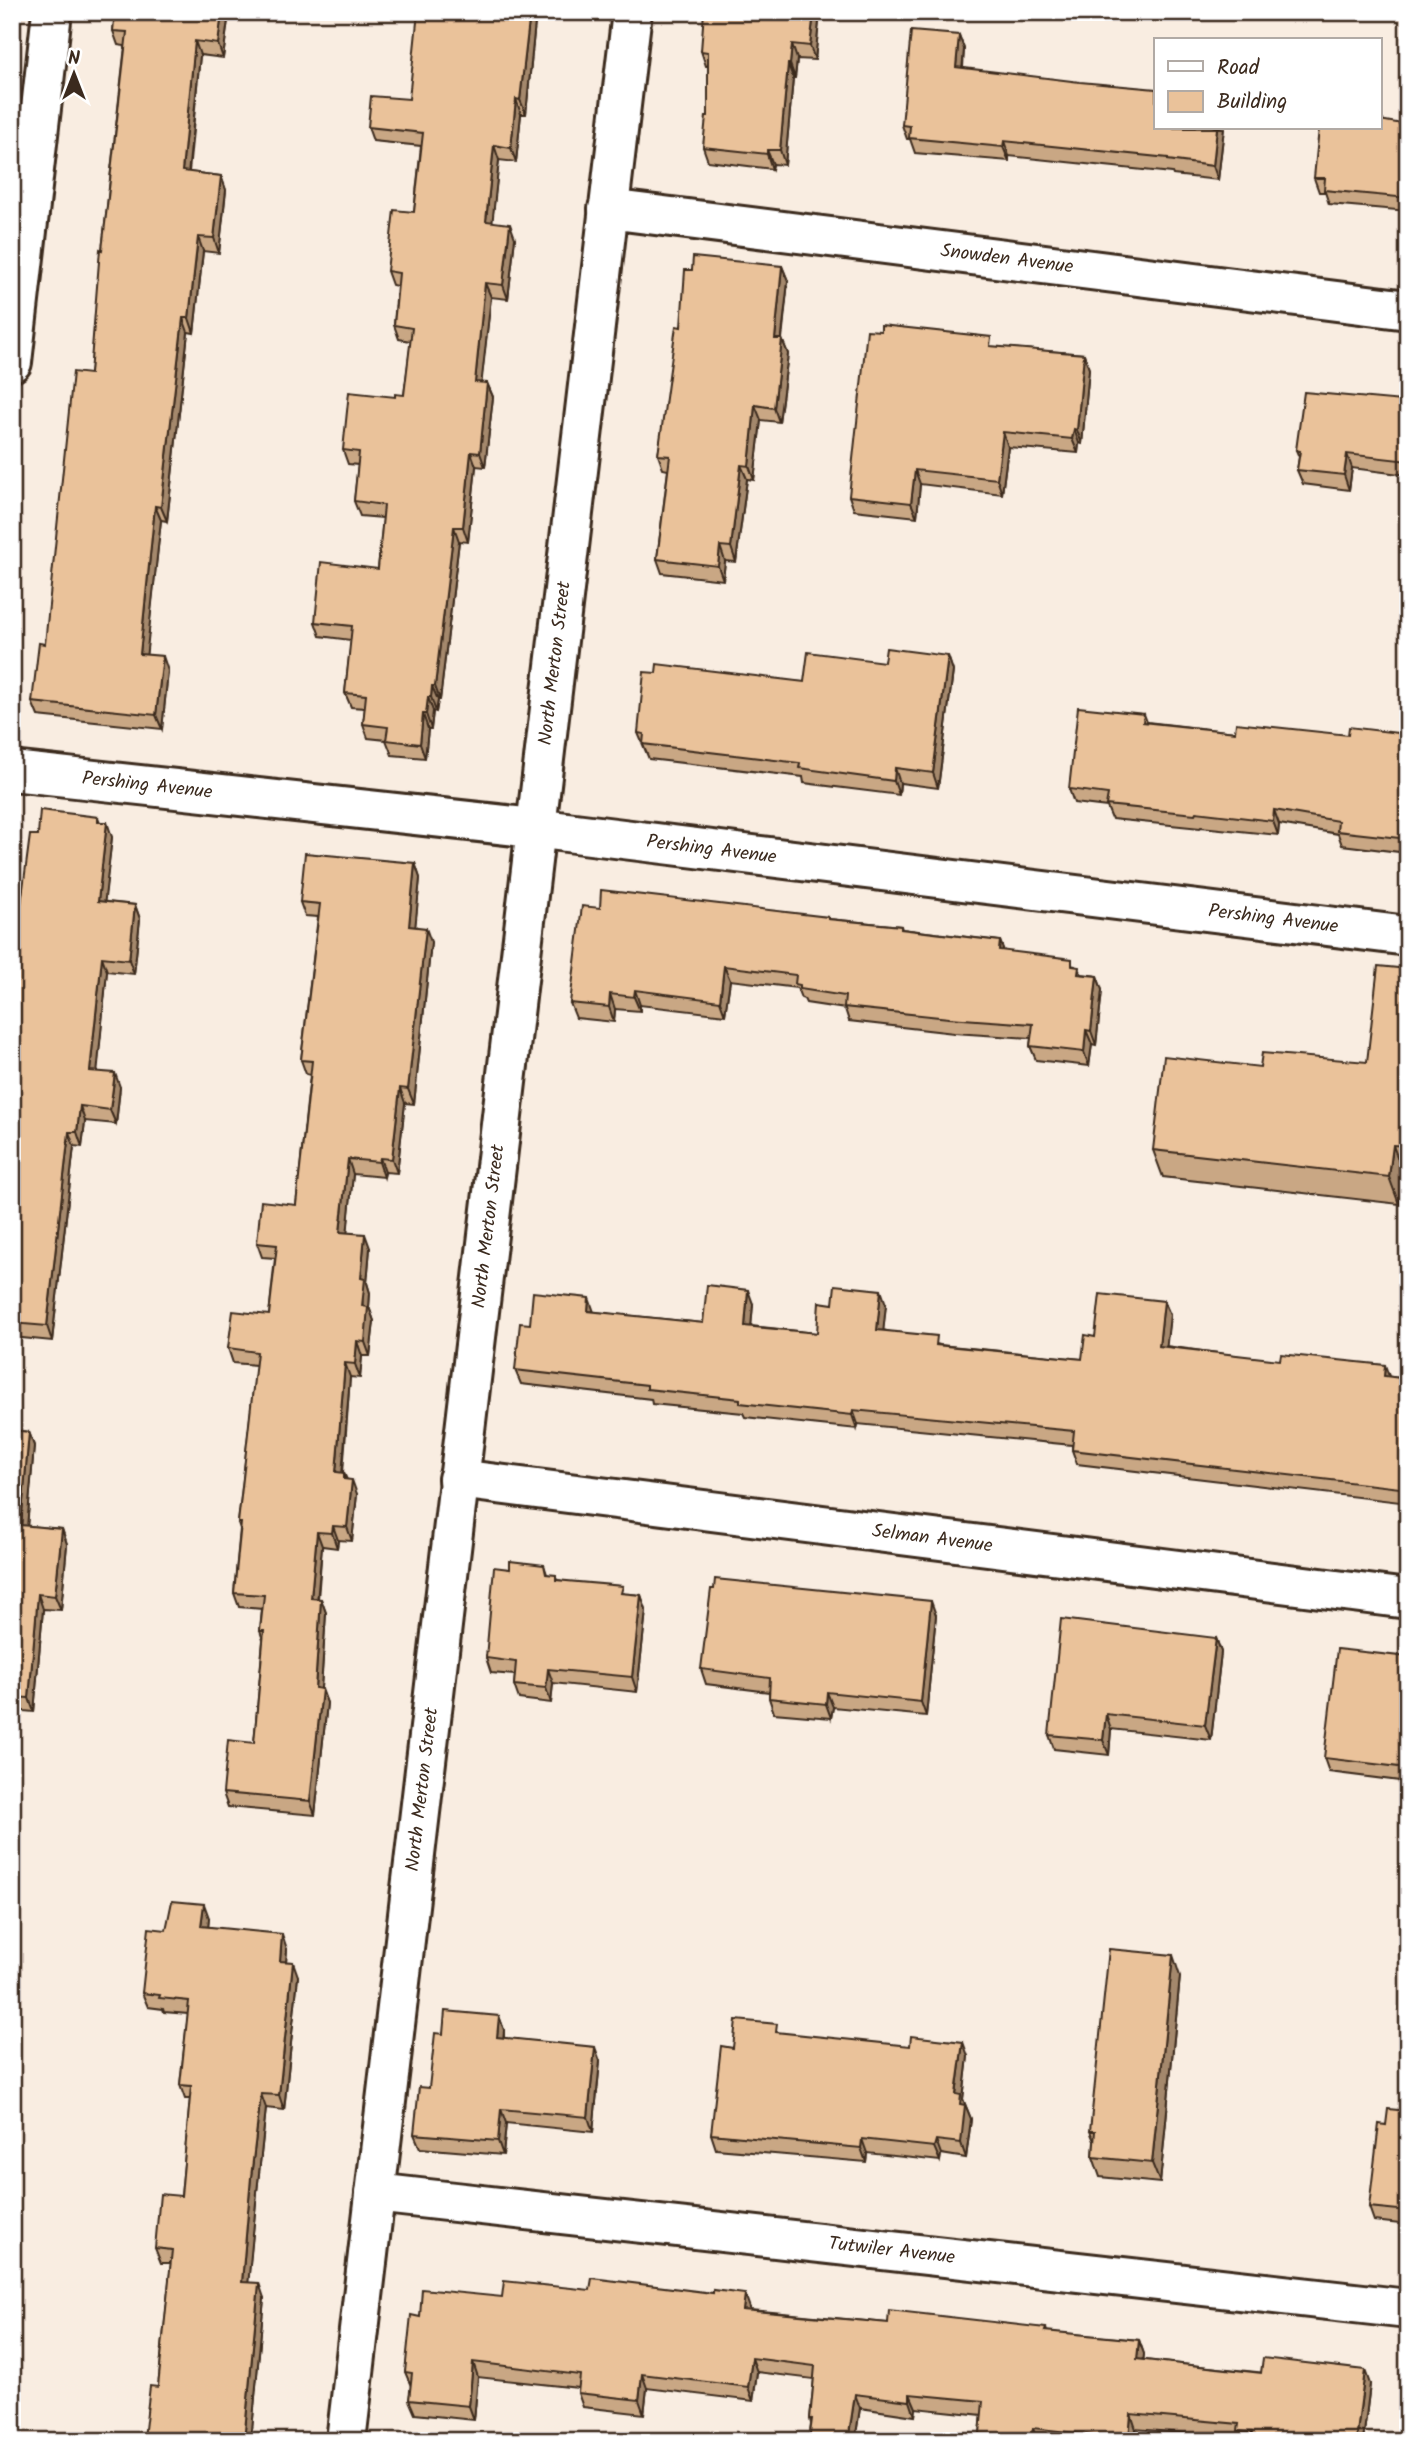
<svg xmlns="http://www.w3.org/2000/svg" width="1420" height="2453" font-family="Kalam,sans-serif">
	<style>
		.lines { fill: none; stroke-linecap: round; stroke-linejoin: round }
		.street-casing { stroke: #3b2a1e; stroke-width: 44 }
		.secondary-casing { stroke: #3b2a1e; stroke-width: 44 }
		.street { stroke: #fff; stroke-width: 38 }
		.secondary { stroke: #fff; stroke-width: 38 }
		.wall { fill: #c9a784; stroke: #3b2a1e; stroke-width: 2 }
		.shaded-wall { fill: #a4886c; stroke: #3b2a1e; stroke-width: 2 }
		.building { fill: #eac29a; stroke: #3b2a1e; stroke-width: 2 }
		.labels { text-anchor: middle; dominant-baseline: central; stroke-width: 5; stroke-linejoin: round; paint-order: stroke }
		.street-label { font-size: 19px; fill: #3b2a1e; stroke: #fff }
	</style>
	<rect width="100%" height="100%" fill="#f9ede1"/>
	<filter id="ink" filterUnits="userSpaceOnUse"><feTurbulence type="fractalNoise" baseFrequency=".0143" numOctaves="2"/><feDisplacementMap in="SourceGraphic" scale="14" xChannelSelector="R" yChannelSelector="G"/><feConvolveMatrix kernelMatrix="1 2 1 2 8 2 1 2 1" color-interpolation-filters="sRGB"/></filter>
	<g filter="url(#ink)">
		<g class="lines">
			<g class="street-casing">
				<g id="street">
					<path id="s1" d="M608 209 1408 310"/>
					<path d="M12 362 52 12"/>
					<path id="s2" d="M458 1479 1408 1599"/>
					<path id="s3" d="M375 2193 1408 2309"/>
					<path id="s4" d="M346 2441 632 12"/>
				</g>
			</g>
			<g class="secondary-casing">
				<g id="secondary">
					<path id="s5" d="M12 771 534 828 1408 936"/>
				</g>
			</g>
			<use href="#street" class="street"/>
			<use href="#secondary" class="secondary"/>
		</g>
		<path class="wall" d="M115 12H229L223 58 200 55 189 172 221 176 226 190 219 253 203 251 194 333 188 332 167 521 161 520 146 655 168 671 162 729 38 716 32 702 45 644 90 374 102 250 125 46 118 45 113 31Z
			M536 12 526 114H521L516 162 499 160 492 222 515 238 508 299 491 297 481 383H487L493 397 485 467 476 466 468 542 459 541 440 700H438L436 712 433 711 431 729H428L425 758 392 755 386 740 368 738 363 724 365 708 351 707 345 693 351 640 320 636 315 622 378 569 383 518 360 516 354 501 358 465 348 464 343 450 395 397 404 395 411 341 399 339 394 325 397 286 392 285 387 271 414 212 421 146 373 141 368 127Z
			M820 12 815 60 797 59 795 78H793L785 165 773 164 772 169 708 161 703 147 708 116V66H706L701 51Z
			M959 35 964 49 963 68 1224 128 1218 180 1173 175 1172 173 1009 156V161L915 153 910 139H907L902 125Z
			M1408 125V211L1329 204 1325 192H1319L1314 178Z
			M782 266 788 281 782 339 788 354 779 422 761 420 754 480 747 479 736 562 725 561 723 580 662 573 657 559 668 470 663 469 658 455 692 270Z
			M994 347 1084 354 1089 369 1082 444 1079 443 1078 453 1008 447 1002 494 920 484 917 517 854 510 849 496Z
			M1408 397V475L1352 468 1349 490 1303 484 1297 470 1299 457 1296 450 1402 401Z
			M948 656 953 671 938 788 900 783 899 795 804 783 803 777 649 759 638 733 656 673 804 682 884 662Z
			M1144 714 1147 722 1235 732 1348 735 1407 734 1408 736V853L1342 845 1338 834 1279 824 1278 835 1201 827 1200 828 1112 819 1107 807 1074 803 1069 789Z
			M98 817 100 822 112 837 104 902 135 905 140 919 134 974 107 971 97 1071 120 1087 116 1124 85 1121 82 1147 74 1146 52 1341 12 1337V966L20 912 38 835Z
			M415 863 420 878 415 926 431 942 414 1104 405 1103 397 1173 385 1172 384 1177 353 1174 347 1233 370 1248 367 1283 370 1293 369 1307 374 1321 370 1356H362L360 1378 350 1377 343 1473H344L347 1480 357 1494 352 1541 338 1540 337 1548 322 1546 318 1599H321L326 1613 321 1688 327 1703 315 1815 228 1807 223 1793 254 1743 263 1640 260 1631 262 1609 239 1607 234 1593 240 1529 238 1523 256 1365 233 1363 228 1348 269 1315 275 1258 262 1257 257 1243 296 1205 310 1075 306 1074 301 1060 318 917 305 916 300 902Z
			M600 908 828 917 829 919 901 926 902 929 1000 941 1004 951 1075 966 1082 974 1097 976 1102 990 1096 1045 1092 1044 1089 1066 1036 1060 1030 1046 1031 1038 954 1033 849 1021 845 1009 806 1003 804 999 801 998 797 988 730 980 725 1015 640 1005V1011L615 1009 614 1022 576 1018 570 1003Z
			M1408 969V1172L1402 1171 1399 1204 1163 1177 1153 1150 1260 1067 1367 1062Z
			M1164 1301 1170 1315 1166 1346 1408 1379V1503L1077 1464 1072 1450V1445L858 1424 857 1429 745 1417 743 1413 652 1404 651 1399 521 1384 515 1370 530 1324 594 1312 703 1323 753 1304 751 1326 817 1333 833 1304H886L883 1330 940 1345 1082 1359 1095 1337Z
			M12 1430 29 1432 34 1446 27 1526 62 1529 67 1544 61 1610 43 1609 34 1712 12 1710Z
			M544 1565 547 1574 558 1580 625 1594 641 1595 646 1610 637 1692 553 1683 551 1703 519 1699 514 1685 515 1675 491 1673 486 1658 510 1569Z
			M936 1615 926 1716 833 1707 831 1718 774 1713 769 1698V1692L706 1684 701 1669Z
			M1216 1638 1221 1652 1211 1740 1111 1729 1109 1755 1054 1749 1049 1735Z
			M1408 1657V1782L1329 1772 1324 1758Z
			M209 1918 208 1927 287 1949 286 1961 298 1976 284 2110 266 2108 257 2192 248 2282 264 2298 251 2441H145L144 2438 158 2387 171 2263H161L155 2248 181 2196 190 2099H185L180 2085 188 2014 164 2012 163 2009 148 2007 142 1993 166 1930Z
			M1180 1976 1160 2183 1100 2177 1093 2157 1094 2141 1090 2131Z
			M499 2016 504 2030V2038L600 2061 593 2132 506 2123 503 2155 420 2148 414 2134 429 2088 443 2034Z
			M780 2033 968 2056 963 2099 971 2119 966 2158 941 2154 940 2161 867 2153 866 2162 716 2149 711 2134 733 2048Z
			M1408 2111V2225L1374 2221 1369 2207 1386 2125Z
			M502 2297 750 2308V2310L888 2323 1046 2328 1047 2332 1139 2340 1144 2354 1143 2360 1370 2384 1363 2441H1242L1241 2438 1136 2429 1135 2441H982L980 2434 982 2415 916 2408 915 2416 860 2408 855 2441H809L811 2424 810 2419 814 2379 757 2372 753 2401 647 2388 644 2414 583 2407 578 2393V2388L478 2377 474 2420 415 2414 409 2400 411 2386 405 2372 420 2317Z"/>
		<path class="shaded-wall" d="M222 12H229L223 58 218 44Z
			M530 12H536L526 114 520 100Z
			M814 12H820L815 60 810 46Z
			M959 35 964 49 961 81 956 67Z
			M195 41 200 55 187 185 182 171Z
			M792 44 797 59 795 78 790 64Z
			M788 64 793 78 785 165 780 150Z
			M516 99 521 114 516 162 511 148Z
			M1217 128H1224L1218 180 1213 166Z
			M1004 141 1009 156V161L1003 147Z
			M494 145 499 160 491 235 486 221Z
			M767 150 773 164 772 169 767 154Z
			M221 176 226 190 219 253 214 238Z
			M510 224 515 238 508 299 503 285Z
			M198 237 203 251 194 333 189 318Z
			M782 266 788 281 780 353 775 339Z
			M485 283 491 297 480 396 475 382Z
			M183 318 188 332 167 521 161 507Z
			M782 339 788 354 779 422 774 408Z
			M1084 354 1089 369 1082 444 1077 430Z
			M487 383 493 397 485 467 480 453Z
			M755 405 761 420 754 480 749 466Z
			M1074 429 1079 443 1078 453 1072 439Z
			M1003 432 1008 447 1002 494 997 479Z
			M471 452 476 466 468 542 463 527Z
			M1347 454 1352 468 1349 490 1344 475Z
			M741 465 747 479 736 562 731 547Z
			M915 470 920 484 917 517 911 503Z
			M155 506 161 520 145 668 140 654Z
			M454 527 459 541 440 700 435 686Z
			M720 546 725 561 723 580 718 566Z
			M163 656 168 671 162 729 156 715Z
			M948 656 953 671 938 788 933 773Z
			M432 686 438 700 436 712 431 697Z
			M428 697 433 711 431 729 426 714Z
			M423 714 428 729 425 758 420 744Z
			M895 768 900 783 899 795 894 781Z
			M1274 810 1279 824 1278 835 1273 821Z
			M107 822 112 837 103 915 98 901Z
			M415 863 420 878 414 940 409 926Z
			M135 905 140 919 134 974 129 960Z
			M426 928 431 942 414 1104 408 1089Z
			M1000 941 1005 955 999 950Z
			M102 957 107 971 96 1085 90 1071Z
			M724 966 730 980 725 1015 720 1001Z
			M1097 976 1102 990 1096 1045 1091 1031Z
			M635 990 640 1005V1011L634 997Z
			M610 994 615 1009 614 1022 609 1007Z
			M1086 1030 1092 1044 1089 1066 1084 1052Z
			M115 1073 120 1087 116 1124 110 1110Z
			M400 1088 405 1103 397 1173 392 1159Z
			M80 1106 85 1121 82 1147 77 1132Z
			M69 1132 74 1146 52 1341 47 1326Z
			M1393 1145 1402 1171 1399 1204 1389 1177Z
			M380 1158 385 1172 384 1177 379 1162Z
			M348 1159 353 1174 346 1246 340 1232Z
			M365 1234 370 1248 367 1283 370 1293 369 1307 374 1321 370 1356 365 1342 361 1278Z
			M748 1290 753 1304 750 1340 745 1326Z
			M881 1290 886 1304 882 1344 877 1330Z
			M589 1298 594 1312 588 1311Z
			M1164 1301 1170 1315 1165 1360 1159 1346Z
			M357 1341 362 1356 360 1378 355 1364Z
			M345 1363 350 1377 341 1487 336 1472Z
			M1385 1365 1390 1379 1384 1376Z
			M853 1410 858 1424 857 1429 852 1415Z
			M29 1432 34 1446 26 1539 21 1525Z
			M352 1480 357 1494 352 1541 347 1527Z
			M333 1526 338 1540 337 1548 332 1533Z
			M62 1529 67 1544 61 1610 55 1596Z
			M317 1532 322 1546 316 1613 311 1598Z
			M38 1594 43 1609 34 1712 29 1698Z
			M641 1595 646 1610 637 1692 632 1677Z
			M321 1599 326 1613 320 1702 315 1688Z
			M931 1601 936 1615 926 1716 921 1702Z
			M1216 1638 1221 1652 1211 1740 1205 1725Z
			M548 1669 553 1683 551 1703 546 1688Z
			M322 1689 327 1703 315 1815 310 1801Z
			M827 1692 833 1707 831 1718 826 1704Z
			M1106 1714 1111 1729 1109 1755 1103 1740Z
			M204 1904 209 1918 207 1940 201 1926Z
			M282 1934 287 1949 285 1975 280 1961Z
			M1173 1955 1180 1976 1160 2183 1152 2163Z
			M293 1962 298 1976 284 2110 279 2095Z
			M499 2016 504 2030 502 2052 497 2037Z
			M963 2042 968 2056 963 2099 971 2119 966 2158 961 2143 956 2094Z
			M595 2047 600 2061 593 2132 588 2117Z
			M261 2094 266 2108 257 2192 247 2296 242 2282 251 2177Z
			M501 2109 506 2123 503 2155 498 2141Z
			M862 2139 867 2153 866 2162 861 2148Z
			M936 2140 941 2154 940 2161 934 2147Z
			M259 2283 264 2298 251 2441H244Z
			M745 2294 750 2308 748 2324 743 2310Z
			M1139 2340 1144 2354 1142 2374 1137 2359Z
			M752 2358 757 2372 753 2401 748 2387Z
			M473 2362 478 2377 474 2420 469 2406Z
			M1365 2370 1370 2384 1363 2441H1356Z
			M642 2374 647 2388 644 2414 639 2400Z
			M855 2394 860 2408 855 2441H848Z
			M910 2394 916 2408 915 2416 910 2401Z
			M1131 2414 1136 2429 1135 2441H1129V2439Z
			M1033 2428 1037 2441H1031Z"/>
		<path class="building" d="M115 12H222L218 44 195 41 182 171 221 176 214 238 198 237 189 318H183L161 507 155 506 140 654 163 656 156 715 32 702 39 643 45 644 73 372 90 374 100 249 102 250 127 32 113 31Z
			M418 12H530L520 100 516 99 511 148 494 145 486 221 510 224 503 285 485 283 475 382 487 383 480 453 471 452 463 527H454L435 686H432L431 697H428L426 714H423L420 744 386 740 388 727 363 724 366 695 345 693 352 626 315 622 321 562 378 569 384 505 354 501 359 452 343 450 349 392 395 397V394L404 395 412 328 394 325 399 273 387 271 394 210 414 212 423 133 368 127 371 96 409 99Z
			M704 12H814L810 46 792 44 790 64H788L780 150H767V154L703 147 706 116H708V52L701 51Z
			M911 31 959 35 956 67 1080 82 1156 89V128H1217L1213 166 1168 160V158L1004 141 1003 147 909 138 910 126 902 125Z
			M1380 120 1408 125V198L1324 190 1325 178H1314L1319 128H1380Z
			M693 257 782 266 775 339H782L774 408 755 405 749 466 741 465 731 547 720 546 718 566 657 559 670 456 658 455 676 326 681 327 685 270H692Z
			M881 325 991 337 990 346 1084 354 1077 430 1074 429 1072 439 1003 432 997 479 915 470 911 503 849 496 867 330 881 331Z
			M1304 392 1402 401 1403 397H1408V461L1347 454 1344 475 1297 470 1300 451 1296 450Z
			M886 648 948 656 933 773 895 768 894 781 799 768 800 763 643 744 644 734 638 733 644 672 656 673 657 664 804 682 808 652 884 662Z
			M1078 707 1144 714 1143 722 1235 732 1236 723 1348 735 1349 727 1407 734 1406 739H1408V839L1337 831 1338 821 1274 810 1273 821 1196 812 1195 814 1106 805 1108 794 1069 789Z
			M40 810 98 817V822H107L98 901 135 905 129 960 102 957 90 1071 115 1073 110 1110 80 1106 77 1132H69L47 1326 12 1323V966L18 911 20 912 30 835H38Z
			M305 853 415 863 409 926 426 928 408 1089 400 1088 392 1159 380 1158 379 1162 348 1159 340 1232 365 1234 361 1278 365 1279 362 1306 368 1307 365 1342 357 1341 355 1364 345 1363 336 1472 344 1473V1479L352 1480 347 1527 333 1526 332 1533 317 1532 311 1598 321 1599 315 1688 322 1689 310 1801 223 1793 228 1740 254 1743 264 1631H260L264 1595 234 1593 241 1523H238L257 1352 228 1348 233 1311 269 1315 277 1245 257 1243 261 1201 296 1205 312 1061 301 1060 320 904 300 902Z
			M601 890 828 917V919L901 926V929L1000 941 999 950 1072 959V966L1079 967 1078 974 1097 976 1091 1031 1086 1030 1084 1052 1030 1046 1033 1024 949 1018 844 1007 845 996 800 989V985L795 984 796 975 724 966 720 1001 635 990 634 997 610 994 609 1007 570 1003 582 906 600 908Z
			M1378 966 1408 969V1146L1393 1145 1389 1177 1153 1150 1164 1056 1260 1067 1262 1053 1367 1062Z
			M707 1285 748 1290 745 1326 817 1333 819 1302 833 1304 835 1285 881 1290 877 1330 937 1336 936 1345 1082 1359 1085 1335 1095 1337 1100 1294 1164 1301 1159 1346 1280 1360 1281 1354 1385 1365 1384 1376 1408 1379V1489L1072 1450 1074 1431 853 1410 852 1415 740 1403V1399L647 1389V1385L515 1370 520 1323 530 1324 533 1292 589 1298 588 1311 703 1323Z
			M12 1430 29 1432 21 1525 62 1529 55 1596 38 1594 29 1698 12 1697Z
			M510 1561 544 1565 546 1574 556 1575V1580L623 1586 621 1593 641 1595 632 1677 548 1669 546 1688 514 1685 516 1662 486 1658 494 1567 510 1569Z
			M715 1579 931 1601 921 1702 827 1692 826 1704 769 1698 770 1678 701 1669 711 1589H714Z
			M1061 1619 1216 1638 1205 1725 1106 1714 1103 1740 1049 1735Z
			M1337 1649 1408 1657V1768L1324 1758Z
			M172 1901 204 1904 201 1926 282 1934 280 1961 293 1962 279 2095 261 2094 251 2177 242 2282 259 2283 244 2441H157V2439L144 2438 150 2386 158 2387 172 2250 155 2248 160 2194 181 2196 191 2086 180 2085 189 2001 159 1998 160 1995 142 1993 149 1928 166 1930Z
			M1109 1949 1173 1955 1152 2163 1093 2157 1095 2131H1090Z
			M445 2011 499 2016 497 2037 595 2047 588 2117 501 2109 498 2141 414 2134 419 2087 429 2088 435 2033 443 2034Z
			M736 2020 777 2024 776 2032 910 2046 911 2036 963 2042 956 2094 961 2095 960 2104 965 2105 961 2143 936 2140 934 2147 862 2139 861 2148 711 2134 721 2046 733 2048Z
			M1388 2109 1408 2111V2211L1369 2207 1379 2124 1386 2125Z
			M592 2278 713 2293V2290L745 2294 743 2310 888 2323 889 2310 1046 2328 1045 2331 1139 2340 1137 2359 1261 2373 1263 2358 1365 2370 1356 2441H1251L1252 2432 1238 2431 1239 2424 1131 2414 1129 2439 1033 2428 1031 2441H999L1000 2436 980 2434 983 2401 910 2394V2401L855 2394 848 2441H809L812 2419H810L815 2366 752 2358 748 2387 642 2374 639 2400 578 2393 580 2375 473 2362 469 2406 409 2400 412 2373 405 2372 411 2315 420 2317 422 2289 502 2297 504 2281 590 2290Z"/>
	</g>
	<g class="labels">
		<g class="street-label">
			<text stroke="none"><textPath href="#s1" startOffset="402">Snowden Avenue</textPath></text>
			<text stroke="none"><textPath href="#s4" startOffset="1790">North Merton Street</textPath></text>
			<text stroke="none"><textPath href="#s5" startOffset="136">Pershing Avenue</textPath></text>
			<text stroke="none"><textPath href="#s5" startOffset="704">Pershing Avenue</textPath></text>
			<text stroke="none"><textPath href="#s5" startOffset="1270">Pershing Avenue</textPath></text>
			<text stroke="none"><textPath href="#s4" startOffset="1223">North Merton Street</textPath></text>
			<text stroke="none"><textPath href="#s2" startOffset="478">Selman Avenue</textPath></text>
			<text stroke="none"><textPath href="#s4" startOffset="656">North Merton Street</textPath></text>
			<text stroke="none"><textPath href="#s3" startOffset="520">Tutwiler Avenue</textPath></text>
		</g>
	</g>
	<rect width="1420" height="2453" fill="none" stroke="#fff" stroke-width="42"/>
	<rect x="21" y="21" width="1378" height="2411" fill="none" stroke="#3b2a1e" stroke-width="2.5" filter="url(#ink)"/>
	<rect x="1154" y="38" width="228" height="91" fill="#ffffff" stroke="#b1aaa5" stroke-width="2"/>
	<rect x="1168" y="61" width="35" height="10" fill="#ffffff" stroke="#b1aaa5" stroke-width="2"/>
	<text x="1217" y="74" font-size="21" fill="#3b2a1e">Road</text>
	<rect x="1168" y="91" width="35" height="21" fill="#eac29a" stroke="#b1aaa5" stroke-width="2"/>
	<text x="1217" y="108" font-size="21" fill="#3b2a1e">Building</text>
	<g transform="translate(74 74)" stroke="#ffffff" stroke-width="5" paint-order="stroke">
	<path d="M0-5L12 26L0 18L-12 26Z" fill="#3b2a1e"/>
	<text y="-10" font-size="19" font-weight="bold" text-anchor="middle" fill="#3b2a1e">N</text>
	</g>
</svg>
